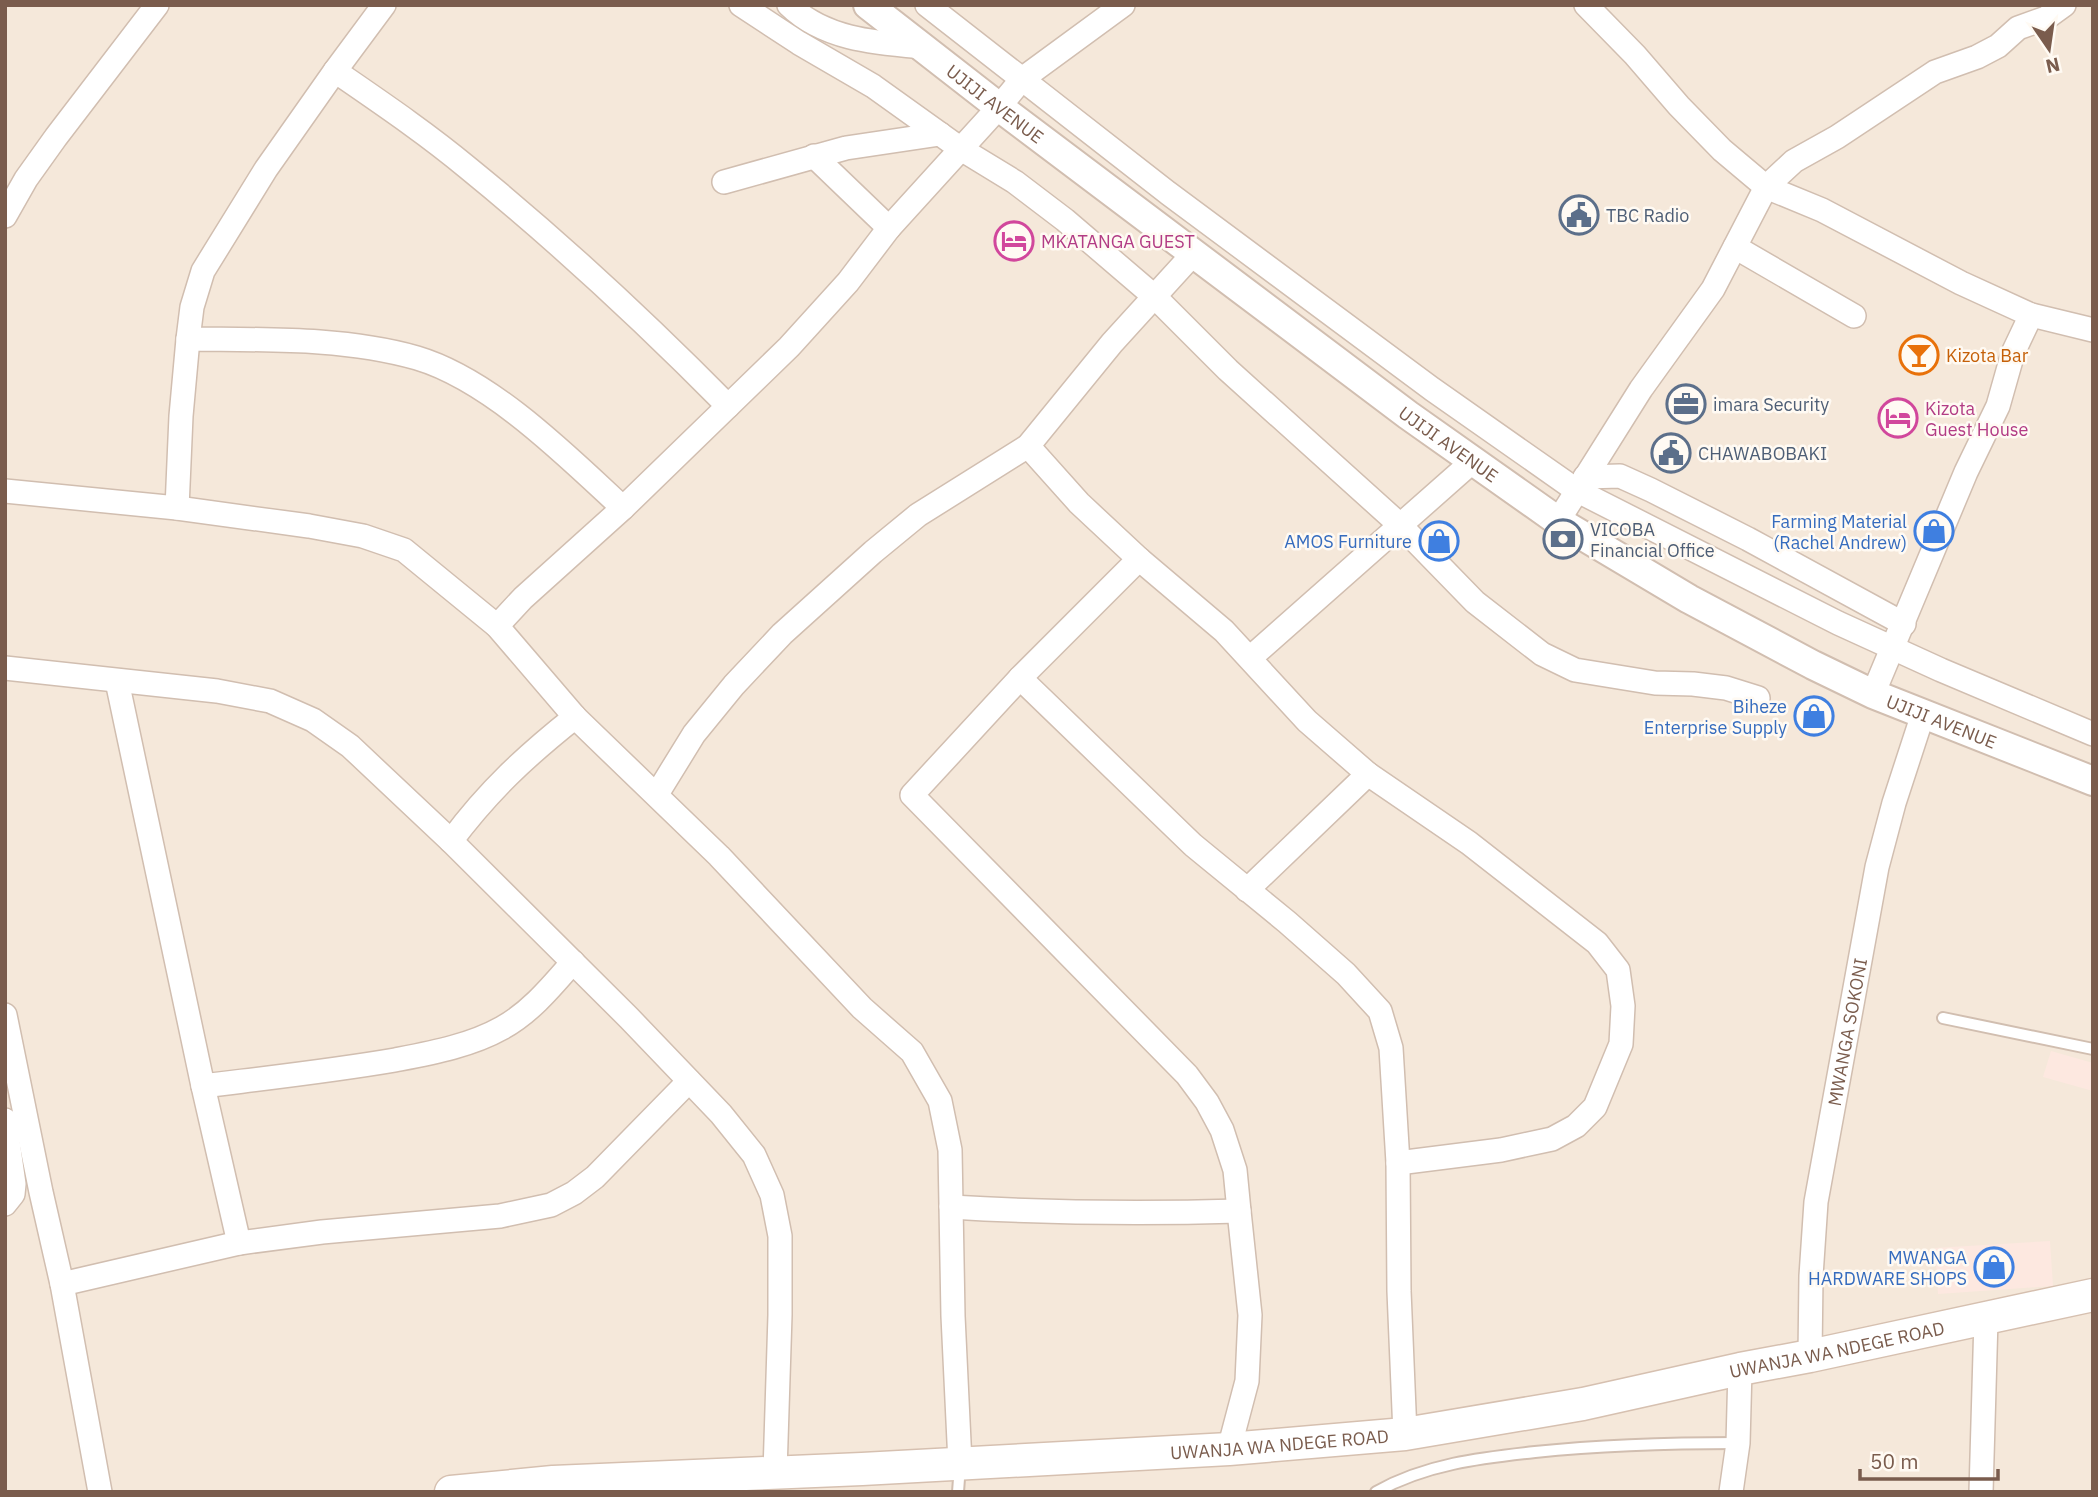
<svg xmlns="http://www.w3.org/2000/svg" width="2098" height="1497" font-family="'IBM Plex Sans',sans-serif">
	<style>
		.residential { fill: #f5e8da }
		.commercial { fill: #fde8e0 }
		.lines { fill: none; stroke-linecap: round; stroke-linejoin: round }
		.service-casing { stroke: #d1beb0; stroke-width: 14 }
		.minor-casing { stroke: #d1beb0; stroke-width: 26 }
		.tertiary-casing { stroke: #d1beb0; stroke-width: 32 }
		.secondary-casing { stroke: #d6c0b0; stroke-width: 35 }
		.service { stroke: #fff; stroke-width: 10 }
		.minor { stroke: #fff; stroke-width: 23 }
		.tertiary { stroke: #fff; stroke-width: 28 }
		.secondary { stroke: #fff; stroke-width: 32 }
		.labels { text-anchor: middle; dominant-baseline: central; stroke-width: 5; stroke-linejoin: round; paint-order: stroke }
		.street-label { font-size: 18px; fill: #7a5c4d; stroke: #fffaf3 }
		.service-label { font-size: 18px; fill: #4e5e75; stroke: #fffaf3; text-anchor: start }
		.hotel-label { font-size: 18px; fill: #b23c85; stroke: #fffaf3; text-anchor: start }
		.food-label { font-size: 18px; fill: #c56008; stroke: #fffaf3; text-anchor: start }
		.shop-label { font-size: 18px; fill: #366cbe; stroke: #fffaf3; text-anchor: end }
	</style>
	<rect width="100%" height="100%" fill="#fdf6ec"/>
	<path class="residential" d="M5 5H2093V1492H5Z"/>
	<path class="commercial" d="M2051 1051 2093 1063V1091L2043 1077Z
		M2050 1241 2053 1286 1938 1294 1935 1248Z"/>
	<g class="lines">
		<g class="service-casing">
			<path id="service" d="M1943 1018 2093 1049
				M958 1492 960 1465
				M1376 1492C1426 1464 1480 1458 1535 1452 1603 1445 1670 1443 1738 1443"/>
		</g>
		<g class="minor-casing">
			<g id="minor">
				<path d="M741 5 799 43 873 86 961 149 1015 182 1065 220 1155 297 1228 370 1400 525 1475 602 1542 654 1575 670 1655 683 1693 684 1726 688 1758 698"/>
				<path d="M789 5C825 40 877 43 924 47"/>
				<path d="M927 5 1168 193 1432 389 1576 490 1838 623 1941 670 2093 734"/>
				<path d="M1586 5 1635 55 1679 106 1722 150 1766 187 1822 210 1961 283 2031 315 2093 330"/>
				<path d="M335 71C380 102 426 133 468 168 559 242 646 323 728 406"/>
				<path d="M814 156 889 228"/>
				<path d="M724 182 846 148 940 134"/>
				<path d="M5 216 26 179 56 137 157 5"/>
				<path d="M1735 247 1854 316"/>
				<path d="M188 339C263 340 343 337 417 358 491 380 567 456 623 508"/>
				<path d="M1028 446 1079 503 1139 559 1224 631 1307 721 1368 774 1469 843 1597 943 1618 970 1623 1006 1621 1044 1595 1107 1576 1126 1552 1139 1501 1150 1398 1163"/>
				<path d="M1585 477 1620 476 1651 490 1748 539 1904 624"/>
				<path d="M5 491 177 508 309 526 363 536 404 550 497 626 575 717 719 856 862 1008 912 1052 940 1101 950 1150 953 1316 960 1463"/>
				<path d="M177 508 181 416 188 339 192 307 203 271 266 169 335 71 384 5"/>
				<path d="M1558 521 1641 389 1713 289 1766 187 1794 161 1837 137 1935 72 1977 57 1998 46 2018 28 2046 18 2064 5"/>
				<path d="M1139 559 1020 678 912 795 1187 1075 1207 1102 1222 1130 1235 1170 1239 1211 1250 1315 1247 1381 1229 1449"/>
				<path d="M497 626 523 598 623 508 789 347 848 282 889 228 999 107 1022 79 1123 5"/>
				<path d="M1250 658 1473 461"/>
				<path d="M5 668 217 691 270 701 313 720 350 746 451 841 629 1018 721 1114 754 1155 772 1195 780 1236V1315L775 1472"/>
				<path d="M1020 678 1193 845 1287 922 1346 974 1380 1011 1391 1048 1398 1163 1399 1291 1405 1434"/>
				<path d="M117 681 203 1086 239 1243"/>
				<path d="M1873 694 1966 472 1998 406 2013 353 2031 315"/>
				<path d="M657 794 694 734 734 685 782 634 873 552 918 515 1028 446 1112 343 1194 253"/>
				<path d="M451 841C489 790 526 756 575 717"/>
				<path d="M1247 890 1368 774"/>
				<path d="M5 1015 41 1192 62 1284 100 1492"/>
				<path d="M203 1086C267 1078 331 1071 395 1060 431 1053 470 1046 502 1028 531 1012 552 986 573 962"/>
				<path d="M5 1120 14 1184 13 1194 5 1204"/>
				<path d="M951 1207C1048 1213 1143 1214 1239 1211"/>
				<path d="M62 1284 239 1243 322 1232 500 1216 551 1205 574 1193 595 1177 689 1081"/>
				<path id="s1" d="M1810 1356 1811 1276 1816 1202 1877 867 1894 803 1923 714"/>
				<path d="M1731 1492 1738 1443 1740 1369"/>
				<path d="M1981 1492 1986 1319"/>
			</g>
		</g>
		<g class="tertiary-casing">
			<g id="tertiary">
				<path id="s2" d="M868 5 999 107 1408 415 1558 521 1689 599 1813 665 1873 694 2093 781"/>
			</g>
		</g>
		<g class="secondary-casing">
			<g id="secondary">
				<path id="s3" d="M451 1492 553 1482 862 1469 1229 1449 1405 1434 1583 1404 1740 1369 1810 1356 2093 1295"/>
			</g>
		</g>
		<use href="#service" class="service"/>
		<use href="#minor" class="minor"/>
		<use href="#tertiary" class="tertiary"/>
		<use href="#secondary" class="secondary"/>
	</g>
	<defs>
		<g id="civic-ring" transform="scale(2.0125)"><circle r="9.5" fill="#fffaf3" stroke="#5c6f8a" stroke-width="1.5"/><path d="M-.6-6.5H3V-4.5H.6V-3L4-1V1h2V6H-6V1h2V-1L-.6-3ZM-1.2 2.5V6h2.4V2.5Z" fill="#5c6f8a"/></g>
		<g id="hotel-ring" transform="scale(2.0125)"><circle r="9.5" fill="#fffaf3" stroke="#d1479c" stroke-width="1.5"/><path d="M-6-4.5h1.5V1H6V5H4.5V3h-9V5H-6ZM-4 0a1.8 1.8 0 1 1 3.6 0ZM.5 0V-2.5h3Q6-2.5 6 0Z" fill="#d1479c"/></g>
		<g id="bar-ring" transform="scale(2.0125)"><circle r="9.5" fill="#fffaf3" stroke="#e8710a" stroke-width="1.5"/><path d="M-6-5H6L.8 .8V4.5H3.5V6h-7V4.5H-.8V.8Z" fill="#e8710a"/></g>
		<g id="office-ring" transform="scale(2.0125)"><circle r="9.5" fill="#fffaf3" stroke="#5c6f8a" stroke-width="1.5"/><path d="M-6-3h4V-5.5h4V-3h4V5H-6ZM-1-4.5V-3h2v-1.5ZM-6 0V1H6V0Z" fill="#5c6f8a"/></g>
		<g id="shop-ring" transform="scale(2.0125)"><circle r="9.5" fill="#fffaf3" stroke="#3f7fe0" stroke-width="1.5"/><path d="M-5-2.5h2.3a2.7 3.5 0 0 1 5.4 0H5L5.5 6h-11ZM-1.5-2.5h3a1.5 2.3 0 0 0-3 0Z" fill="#3f7fe0"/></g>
		<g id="bank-ring" transform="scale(2.0125)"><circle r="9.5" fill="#fffaf3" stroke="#5c6f8a" stroke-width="1.5"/><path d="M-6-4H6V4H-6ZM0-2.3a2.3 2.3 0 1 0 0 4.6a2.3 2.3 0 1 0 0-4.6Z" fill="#5c6f8a"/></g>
	</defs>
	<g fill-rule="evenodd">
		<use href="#civic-ring" x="1579" y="215"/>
		<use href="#hotel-ring" x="1014" y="241"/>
		<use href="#bar-ring" x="1919" y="355"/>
		<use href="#office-ring" x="1686" y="404"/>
		<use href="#hotel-ring" x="1898" y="418"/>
		<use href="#civic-ring" x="1671" y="453"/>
		<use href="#shop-ring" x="1934" y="531"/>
		<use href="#bank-ring" x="1563" y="539"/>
		<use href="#shop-ring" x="1439" y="541"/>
		<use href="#shop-ring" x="1814" y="716"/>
		<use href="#shop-ring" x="1994" y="1267"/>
	</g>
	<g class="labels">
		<g class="street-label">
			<text stroke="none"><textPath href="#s2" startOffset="161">UJIJI AVENUE</textPath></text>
			<text stroke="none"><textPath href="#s2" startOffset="728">UJIJI AVENUE</textPath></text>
			<text stroke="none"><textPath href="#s2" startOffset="1295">UJIJI AVENUE</textPath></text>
			<text stroke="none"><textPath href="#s1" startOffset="327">MWANGA SOKONI</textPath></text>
			<text stroke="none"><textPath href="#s3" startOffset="1396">UWANJA WA NDEGE ROAD</textPath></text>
			<text stroke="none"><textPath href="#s3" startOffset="830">UWANJA WA NDEGE ROAD</textPath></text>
		</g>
		<g class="service-label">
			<text x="1606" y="215">TBC Radio</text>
			<text x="1713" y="404">imara Security</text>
			<text x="1698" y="453">CHAWABOBAKI</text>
			<text x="1590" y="529">VICOBA<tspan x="1590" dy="21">Financial Office</tspan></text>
		</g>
		<g class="hotel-label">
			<text x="1041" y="241">MKATANGA GUEST</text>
			<text x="1925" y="408">Kizota<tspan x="1925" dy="21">Guest House</tspan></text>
		</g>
		<g class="food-label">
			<text x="1946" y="355">Kizota Bar</text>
		</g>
		<g class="shop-label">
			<text x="1907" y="521">Farming Material<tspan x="1907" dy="21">(Rachel Andrew)</tspan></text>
			<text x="1412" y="541">AMOS Furniture</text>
			<text x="1787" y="706">Biheze<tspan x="1787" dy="21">Enterprise Supply</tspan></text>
			<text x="1967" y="1257">MWANGA<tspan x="1967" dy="21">HARDWARE SHOPS</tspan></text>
		</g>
	</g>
	<rect width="2098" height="1497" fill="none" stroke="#7a5c4d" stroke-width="14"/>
	<g transform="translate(2049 49) rotate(167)" stroke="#fffaf3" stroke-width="5" paint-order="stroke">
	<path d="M0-5L12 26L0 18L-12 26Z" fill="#7a5c4d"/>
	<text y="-10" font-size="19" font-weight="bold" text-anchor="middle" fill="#7a5c4d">N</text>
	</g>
	<path d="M1860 1469v10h138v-10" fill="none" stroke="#7a5c4d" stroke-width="3.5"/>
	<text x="1870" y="1469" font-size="21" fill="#7a5c4d" stroke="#fffaf3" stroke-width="5" paint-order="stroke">50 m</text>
</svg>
